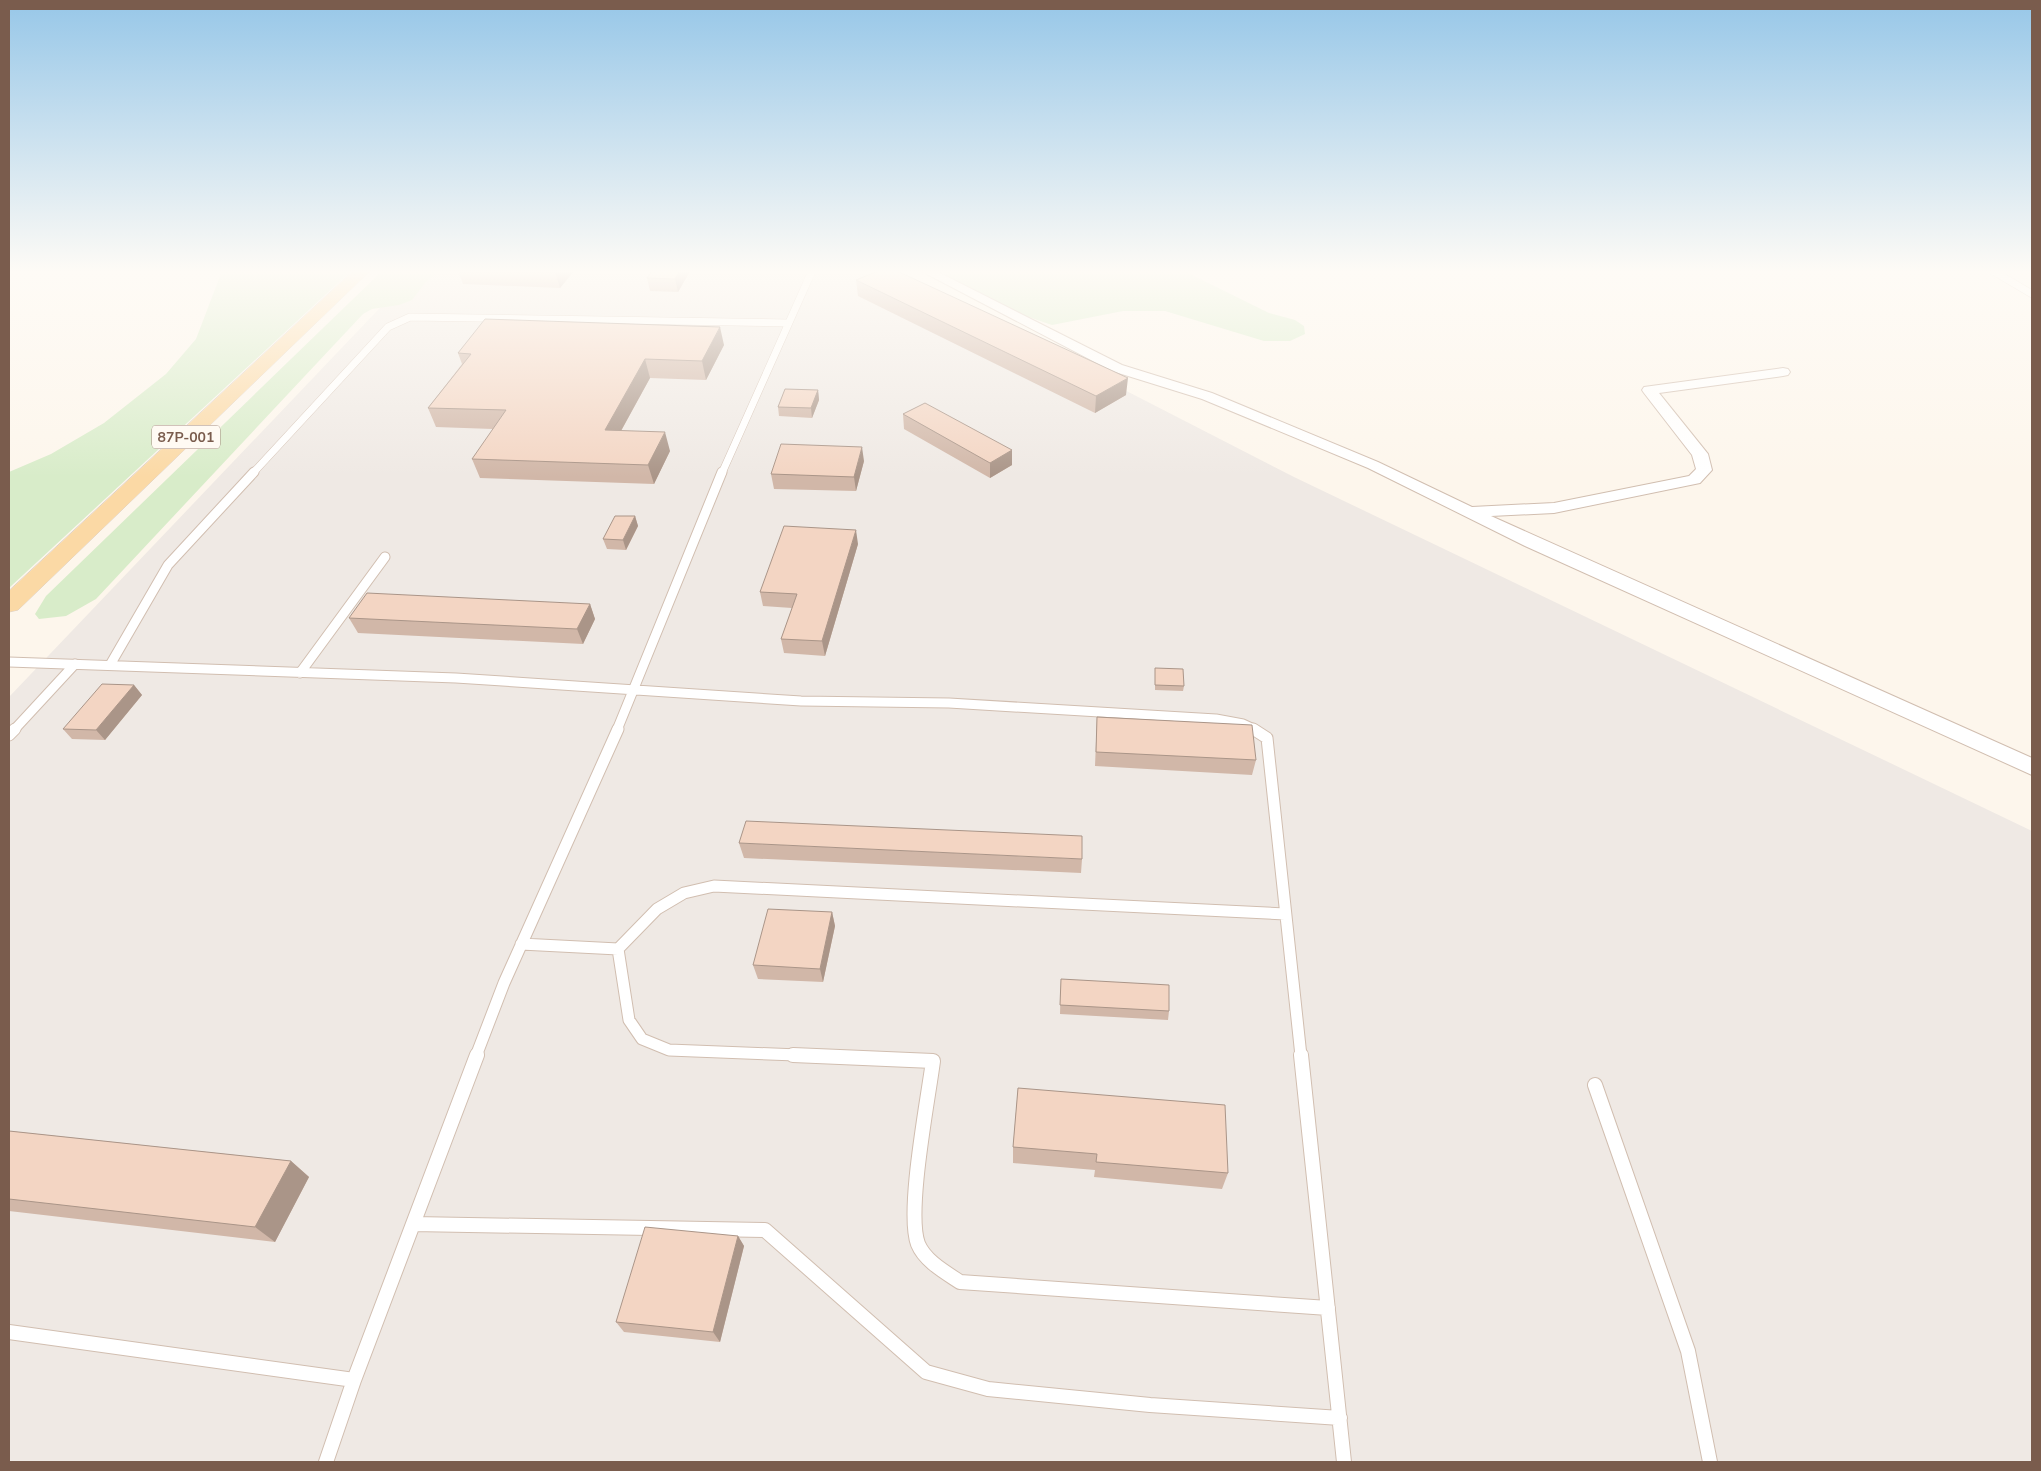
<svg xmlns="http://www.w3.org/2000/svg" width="2041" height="1471" font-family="'Nunito Sans',sans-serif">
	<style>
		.industrial { fill: #efe9e4 }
		.green { fill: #d8ecc9 }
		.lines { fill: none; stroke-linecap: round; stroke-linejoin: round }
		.lane-far3-casing { stroke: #d1beb0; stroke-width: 8 }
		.lane-far2-casing { stroke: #d1beb0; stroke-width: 11 }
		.lane-far1-casing { stroke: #d1beb0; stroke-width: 13 }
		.lane-casing { stroke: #d1beb0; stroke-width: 16 }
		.street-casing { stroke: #d1beb0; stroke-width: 2 }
		.primary-casing { stroke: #dad1cd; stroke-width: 1 }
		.lane-far3 { stroke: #fff; stroke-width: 7 }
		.lane-far2 { stroke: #fff; stroke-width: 9 }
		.lane-far1 { stroke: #fff; stroke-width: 11 }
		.lane { stroke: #fff; stroke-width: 14 }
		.street { fill: #fff; fill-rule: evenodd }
		.primary { fill: #fbd9a5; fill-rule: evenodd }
		.wall { fill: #d1b7a8 }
		.shaded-wall { fill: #aa9588 }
		.building { fill: #f3d5c3; stroke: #aa9588 }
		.labels { text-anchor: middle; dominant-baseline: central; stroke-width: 4.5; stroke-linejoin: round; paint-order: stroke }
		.shield { fill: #fffaf3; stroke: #a28b7f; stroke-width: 1 }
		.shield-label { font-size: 14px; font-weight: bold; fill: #7a5c4d }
	</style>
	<rect width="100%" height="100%" fill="#fdf6ec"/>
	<path class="industrial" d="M415 271H893L1294 477 2032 831V1462H9V697Z"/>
	<path class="green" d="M222 271H351L9 588V472L51 454 104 423 166 374 196 339Z
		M382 271H439L425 283 412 300 399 305 372 309 363 314 96 599 66 616 39 619 35 614 46 596Z
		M938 271H1184L1269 313 1295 320 1304 326 1305 334 1290 341H1264L1165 311H1123L1052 325 1020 314Z"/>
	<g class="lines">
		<g class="lane-far3-casing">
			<path id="lane-far3" d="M1993 271 2032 294
				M253 473 388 327 410 317 788 323
				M722 473 812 271"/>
		</g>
		<g class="lane-far2-casing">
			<path id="lane-far2" d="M9 662 456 678 801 701 949 703 1216 719 1243 724 1256 730
				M110 665 168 565 254 472
				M300 673 385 557
				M14 730 75 664
				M617 730 722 472"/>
		</g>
		<g class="lane-far1-casing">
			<path id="lane-far1" d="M1253 729 1267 738 1301 1056
				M9 735 15 729
				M521 944 618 949 629 1020 642 1039 669 1050 823 1056
				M618 949 657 909 684 893 714 886 1285 914
				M476 1056 504 983 618 729"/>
		</g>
		<g class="lane-casing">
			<path id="lane" d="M793 1055 933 1061C928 1100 906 1212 918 1244 925 1261 945 1272 960 1282L1328 1308
				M1301 1055 1344 1462
				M1595 1085 1688 1351 1710 1462
				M413 1224 765 1230 926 1372 988 1389 1150 1405 1340 1418
				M9 1332 354 1380 326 1462
				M354 1380 477 1055"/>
		</g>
		<g class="street-casing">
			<path id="street" d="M921 271H936L1122 365 1212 393 1378 462 1472 507 1554 503 1689 476 1696 469 1692 455 1644 393 1642 390 1644 387 1783 368 1788 369 1790 372 1788 375 1783 376 1659 393 1708 454 1712 470 1700 483 1554 513 1491 516 2032 758V775L1525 546 1368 468 1202 399 1112 371Z"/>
		</g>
		<g class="primary-casing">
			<path id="primary" d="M353 271H370L18 610 9 612V591Z"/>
		</g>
		<use href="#lane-far3" class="lane-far3"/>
		<use href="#lane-far2" class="lane-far2"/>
		<use href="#lane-far1" class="lane-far1"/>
		<use href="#lane" class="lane"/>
		<use href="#street" class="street"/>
		<use href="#primary" class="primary"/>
	</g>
	<path class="wall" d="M458 271H574L560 288 463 284Z
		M689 273 678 292 650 291 647 278Z
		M856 280 1126 395 1095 413 858 296Z
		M724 345 706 380 650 378 621 431 670 451 654 484 480 478 472 459 493 429 436 427 428 408 462 364 458 353Z
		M818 390 819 400 812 418 779 416 778 407Z
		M903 414 1012 450V465L990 478 904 429Z
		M864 461 856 491 774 489 771 474Z
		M635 516 638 526 626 550 607 549 603 539Z
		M858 544 825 656 784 653 781 639 792 608 763 606 760 592Z
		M590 604 595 619 583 644 358 633 349 618Z
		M1155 668 1184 686 1183 691 1155 690Z
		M134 685 142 695 105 740 72 739 63 729Z
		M1097 717 1256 760 1252 775 1095 766Z
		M739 843 1082 859 1081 873 744 858Z
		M832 912 835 926 823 982 758 979 753 965Z
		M1061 979 1169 1011 1168 1020 1060 1014Z
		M1018 1088 1228 1173 1222 1189 1094 1177 1095 1170 1013 1163V1147Z
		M9 1131 291 1161 309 1177 275 1242 9 1211Z
		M738 1236 744 1246 720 1342 624 1332 616 1322Z"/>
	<path class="shaded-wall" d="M557 271H574L560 288 555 272Z
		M680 271H688L689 273 678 292 675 279Z
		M720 327 724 345 706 380 702 361Z
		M645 359 650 378 611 449 605 430Z
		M1128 378 1126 395 1095 413 1096 396Z
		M818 390 819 400 812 418 811 408Z
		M665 432 670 451 654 484 648 465Z
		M862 447 864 461 856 491 854 477Z
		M1012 450V465L990 478V463Z
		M635 516 638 526 626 550 623 540Z
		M856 530 858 544 825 656 822 641Z
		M590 604 595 619 583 644 577 629Z
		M134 685 142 695 105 740 96 730Z
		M832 912 835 926 823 982 820 969Z
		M291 1161 309 1177 275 1242 255 1227Z
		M738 1236 744 1246 720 1342 713 1332Z"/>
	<path class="building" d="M514 271H557L555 272Z
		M652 271H680L675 279 647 278Z
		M878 271H897L1128 378 1096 396 856 280Z
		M485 319 720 327 702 361 645 359 605 430 665 432 648 465 472 459 506 410 428 408 471 354 458 353Z
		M785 389 818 390 811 408 778 407Z
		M925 403 1012 450 990 463 903 414Z
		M781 444 862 447 854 477 771 474Z
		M615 516H635L623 540 603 539Z
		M784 526 856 530 822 641 781 639 797 594 760 592Z
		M367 593 590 604 577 629 349 618Z
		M1155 668 1183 669 1184 686 1155 685Z
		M102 684 134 685 96 730 63 729Z
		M1097 717 1252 725 1256 760 1096 752Z
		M746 821 1082 836V859L739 843Z
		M768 909 832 912 820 969 753 965Z
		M1061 979 1169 985V1011L1060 1005Z
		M1018 1088 1225 1105 1228 1173 1096 1162 1097 1154 1013 1147Z
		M9 1131 291 1161 255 1227 9 1199Z
		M645 1227 738 1236 713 1332 616 1322Z"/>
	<linearGradient id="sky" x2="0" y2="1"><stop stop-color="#97c7e8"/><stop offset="0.57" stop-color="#fefbf6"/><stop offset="1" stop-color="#fefbf6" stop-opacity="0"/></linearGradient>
	<rect width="2041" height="477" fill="url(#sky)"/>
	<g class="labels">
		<rect class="shield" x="152" y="425.5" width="68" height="23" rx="4"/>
		<g class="shield-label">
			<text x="186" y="437">87Р-001</text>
		</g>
	</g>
	<rect width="2041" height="1471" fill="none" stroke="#7a5c4d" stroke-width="20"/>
</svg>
